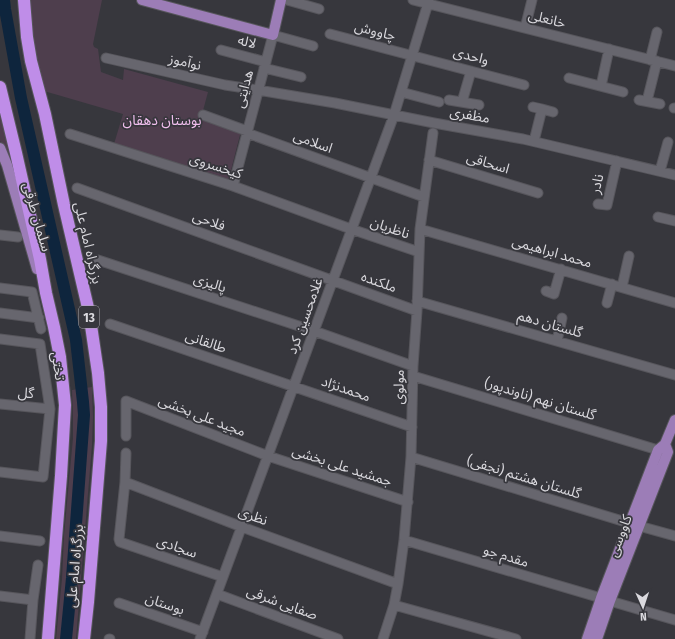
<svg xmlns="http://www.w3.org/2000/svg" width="675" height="639" font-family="'Fira Sans Condensed','Noto Sans Arabic',sans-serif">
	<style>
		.green { fill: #4e3e4d }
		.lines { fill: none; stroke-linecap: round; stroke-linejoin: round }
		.river { stroke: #0e253d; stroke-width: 12 }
		.minor-casing { stroke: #57565c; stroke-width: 11 }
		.major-casing { stroke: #57565c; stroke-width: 12 }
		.highway-casing { stroke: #57565c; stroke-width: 14 }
		.minor { stroke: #67666e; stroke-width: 9 }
		.major { stroke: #9c7db7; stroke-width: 10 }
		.highway { stroke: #bf8de8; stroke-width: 12 }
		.labels { text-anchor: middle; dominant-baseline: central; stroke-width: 3.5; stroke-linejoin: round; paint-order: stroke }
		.shield { fill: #37373d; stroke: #a9a8ae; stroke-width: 1 }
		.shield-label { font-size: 13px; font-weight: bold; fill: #dad9de }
		.street-label { font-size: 14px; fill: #dad9de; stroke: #37373d }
		.park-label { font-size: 14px; fill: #f0beed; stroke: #37373d }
	</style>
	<rect width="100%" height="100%" fill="#37373d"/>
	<path class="green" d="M29 0H102L93 44 94 47 98 49 101 72 123 80 124 69 208 92 201 118 241 131 228 182 114 144 123 114 44 91 33 48Z
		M0 109 27 223 6 153 0 141Z
		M92 387 93 417 92 445 76 639H56L62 579 64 535 73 438V417L72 390Z"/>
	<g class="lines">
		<path class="river" d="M4 0 5 9 21 98 76 340 83 402 84 415 72 578 66 639"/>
		<g class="minor-casing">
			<path id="minor" d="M287 0 319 9
				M413 0 675 66
				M525 28 532 0
				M330 34 524 85
				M221 50 266 62
				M106 58 225 85 258 90 335 103 434 123 523 139 675 175
				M650 60 657 32
				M264 68 301 77
				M569 78 623 92
				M601 86 609 49
				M401 92 439 102
				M449 100 479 105
				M639 100 660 104
				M647 101 657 61
				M462 102 471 71
				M533 107 542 109 534 141
				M674 108H675
				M542 109 553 112
				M203 115 247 131
				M247 133 424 197
				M70 134 233 186 351 229 419 252
				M429 160 538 193
				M660 171 668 142
				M233 186 273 35 313 46
				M77 188 417 311
				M598 204 607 205 617 161
				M658 217 675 221
				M420 229 675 303
				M0 235 18 237
				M98 260 314 331 413 366
				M622 287 629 256
				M0 288 32 292 41 329
				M546 291 554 294 561 269
				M417 301 675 375
				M607 303 612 284
				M0 313 39 318
				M110 324 412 427
				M0 339 40 344 50 409 43 477 0 472
				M557 341 562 318
				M413 376 658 450
				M0 404 50 409
				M126 436V401L268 456 408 502
				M126 453 125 482 242 527 398 584
				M411 457 629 523
				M125 482 119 539 120 542 223 577
				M639 526 675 536
				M0 536 40 541
				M404 540 601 598
				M217 594 338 639
				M0 596 33 600
				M610 601 675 620
				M119 603 203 632
				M394 605 516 639
				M30 639 33 600 38 565
				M109 639H110
				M200 639 394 115 429 0
				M383 639 394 605 398 584 404 540 411 457 413 366 417 311 420 229 433 133"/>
		</g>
		<g class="major-casing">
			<path id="major" d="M142 0 273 35 281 0
				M0 148 7 165 37 269
				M587 639 601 598 658 450 665 444 675 420
				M597 639 610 601 668 452 665 444"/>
		</g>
		<g class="highway-casing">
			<path id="highway" d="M24 0 27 37 31 61 45 114 64 205 89 312 98 373 101 407V441L88 602 84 639
				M0 87 16 153 40 259 46 293 54 327 60 357 65 405 61 476 48 639"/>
		</g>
		<use href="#minor" class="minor"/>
		<use href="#major" class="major"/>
		<use href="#highway" class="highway"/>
	</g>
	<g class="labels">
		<rect class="shield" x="79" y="306" width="20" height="22" rx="3"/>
		<g class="shield-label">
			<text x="89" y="317">13</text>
		</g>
		<g class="street-label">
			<text transform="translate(547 19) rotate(14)">خانعلی</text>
			<text transform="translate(375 31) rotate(14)">چاووش</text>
			<text transform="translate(247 42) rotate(14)">لاله</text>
			<text transform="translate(471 56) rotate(15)">واحدی</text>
			<text transform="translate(185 62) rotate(13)">نوآموز</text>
			<text transform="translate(244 89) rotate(-75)">هدایتی</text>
			<text transform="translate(470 115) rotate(10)">مظفری</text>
			<text transform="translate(313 142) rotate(20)">اسلامی</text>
			<text transform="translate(488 163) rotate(17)">اسحاقی</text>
			<text transform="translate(216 166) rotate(18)">کیخسروی</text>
			<text transform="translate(597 184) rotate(-77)">نادر</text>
			<text transform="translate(37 217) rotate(74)">سلمان طرقی</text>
			<text transform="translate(209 221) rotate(20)">فلاحی</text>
			<text transform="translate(390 228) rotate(19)">ناظریان</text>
			<text transform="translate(88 243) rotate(77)">بزرگراه امام علی</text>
			<text transform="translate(552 252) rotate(16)">محمد ابراهیمی</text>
			<text transform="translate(379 282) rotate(20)">ملکنده</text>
			<text transform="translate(210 283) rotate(18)">پالیزی</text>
			<text transform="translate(305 316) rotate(-70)">غلامحسین کرد</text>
			<text transform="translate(550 324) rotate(16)">گلستان دهم</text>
			<text transform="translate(206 342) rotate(19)">طالقانی</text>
			<text transform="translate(58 366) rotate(82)">تختی</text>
			<text transform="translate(399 387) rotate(-89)">مولوی</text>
			<text transform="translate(346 389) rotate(19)">محمدنژاد</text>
			<text transform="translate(26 393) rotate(6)">گل</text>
			<text transform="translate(540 399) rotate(17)">گلستان نهم (ناوندپور)</text>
			<text transform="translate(202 416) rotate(21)">مجید علی بخشی</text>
			<text transform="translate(342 466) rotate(18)">جمشید علی بخشی</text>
			<text transform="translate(524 477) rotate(17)">گلستان هشتم (نجفی)</text>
			<text transform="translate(253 516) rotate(20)">نظری</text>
			<text transform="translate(620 536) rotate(-69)">کاووسی</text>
			<text transform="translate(177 547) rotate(19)">سجادی</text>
			<text transform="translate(506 556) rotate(17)">مقدم جو</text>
			<text transform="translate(75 566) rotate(-85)">بزرگراه امام علی</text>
			<text transform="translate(282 603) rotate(20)">صفایی شرقی</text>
			<text transform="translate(165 604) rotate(19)">بوستان</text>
		</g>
		<g class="park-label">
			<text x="162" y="120">بوستان دهقان</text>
		</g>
	</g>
	<g transform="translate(643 607) rotate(177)" stroke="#37373d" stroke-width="3" paint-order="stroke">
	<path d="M0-3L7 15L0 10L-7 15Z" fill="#dad9de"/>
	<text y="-6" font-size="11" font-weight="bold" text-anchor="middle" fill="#dad9de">N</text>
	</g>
</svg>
